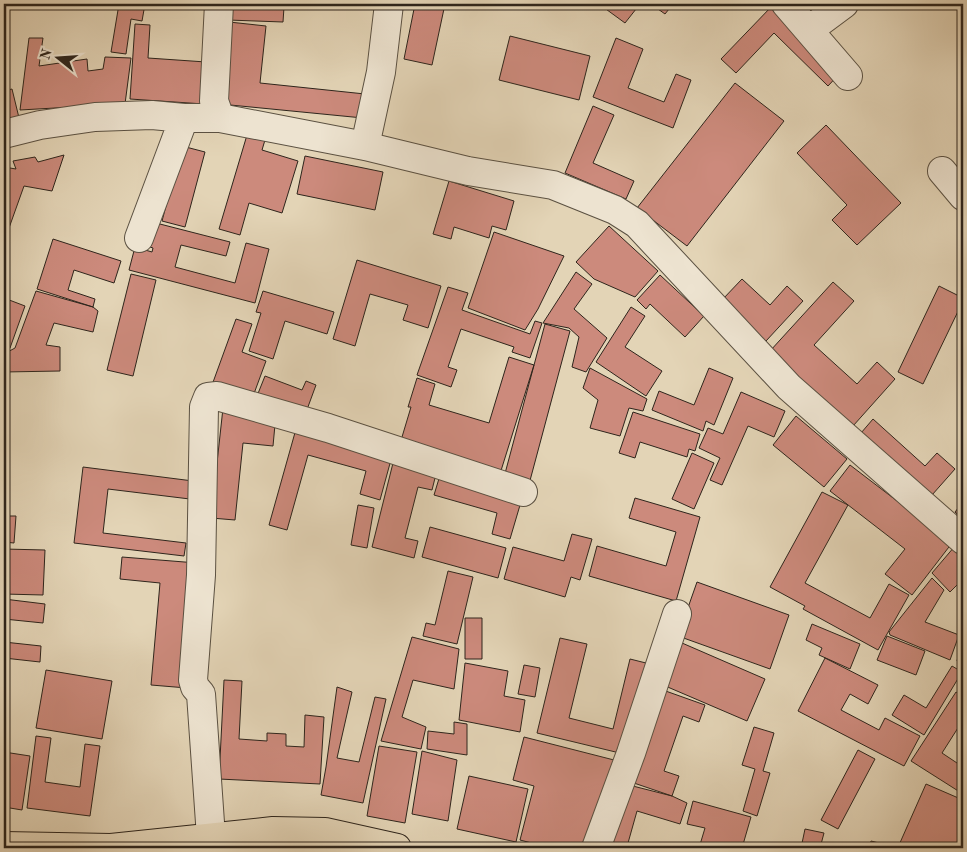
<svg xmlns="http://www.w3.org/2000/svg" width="967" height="852" font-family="'Old Standard TT',serif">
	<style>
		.building { fill: #cc8a7c; stroke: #2e251c }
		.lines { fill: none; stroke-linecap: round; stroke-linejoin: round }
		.minor-casing { stroke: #5b5142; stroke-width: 30 }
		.major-casing { stroke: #2e251c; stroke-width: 30 }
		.minor { stroke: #ede3d0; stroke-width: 28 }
		.major { stroke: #e3d4b6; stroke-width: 28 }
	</style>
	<rect width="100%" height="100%" fill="#e3d4b6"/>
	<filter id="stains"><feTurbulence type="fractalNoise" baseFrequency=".004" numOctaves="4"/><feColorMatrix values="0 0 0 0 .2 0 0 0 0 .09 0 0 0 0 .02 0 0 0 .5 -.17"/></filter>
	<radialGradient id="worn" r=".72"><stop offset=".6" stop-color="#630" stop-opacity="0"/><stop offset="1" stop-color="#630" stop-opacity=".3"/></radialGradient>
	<path class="building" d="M119 4 131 5V4H145L142 21 131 19 126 54 111 52Z
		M229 4H254V6L284 7 283 22 228 20Z
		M415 4H445L432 65 404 59Z
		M599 4H640L625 23Z
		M651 4H673L665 14Z
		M808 4H826L817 13Z
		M772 6 841 72 828 86 774 33 736 73 721 59Z
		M229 22 266 26 260 83 365 94 363 118 220 104Z
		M135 24 150 25 148 58 206 62 204 104 130 99Z
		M510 36 590 56 579 100 499 80Z
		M29 38H43L39 66 87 59 88 71 103 69 105 57 131 58 125 104 20 110Z
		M616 38 643 49 628 88 664 102 676 74 691 80 673 128 593 97Z
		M735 83 784 121 687 246 637 208Z
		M12 89 21 126 4 130V91Z
		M593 106 614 115 593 163 634 181 626 199 565 173Z
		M826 125 901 203 857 245 832 220 847 205 797 153Z
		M247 135 265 140 262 150 298 161 282 213 249 203 240 235 219 229Z
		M182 146 205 152 185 227 162 221Z
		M64 155 52 191 24 186 4 242V167L16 169 13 161 35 157 38 162Z
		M305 156 383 172 375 210 297 194Z
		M449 181 514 201 506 230 492 226 489 238 454 227 451 239 433 234Z
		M156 223 230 242 226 256 181 245 175 267 235 283 246 243 269 249 255 303 129 270 135 247 152 252 153 248 150 247Z
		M609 226 658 271 635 297 594 279 576 262Z
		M494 232 564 256 538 309 525 330 468 308Z
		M53 239 121 261 114 283 74 270 68 290 95 299 93 307 37 289Z
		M357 260 441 286 428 328 403 320 408 305 370 294 355 346 333 339Z
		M576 272 592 284 574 309 607 338 586 372 572 367 579 337 569 328 543 323Z
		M131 274 156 280 133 376 107 370Z
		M660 275 704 316 685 337 650 304 646 309 637 300Z
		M742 279 770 305 787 286 803 301 766 341 722 300Z
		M833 282 854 301 814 345 857 384 877 362 895 379 853 426 770 351Z
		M939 286 963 298V301L923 384 898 372Z
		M448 287 468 293 462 310 530 334 535 321 542 323 530 358 512 352 514 347 461 329 448 367 457 370 451 387 417 375Z
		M36 291 93 307 98 311 93 332 54 323 46 345 60 347V371L4 372V354L15 348Z
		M263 291 334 312 327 334 285 321 273 359 249 351 261 313 256 312Z
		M4 298 25 306 10 348 6 347 4 352Z
		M631 307 645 316 625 347 662 371 646 396 596 362Z
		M236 319 252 324 242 352 266 361 252 399 212 385Z
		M545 324 570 331 528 488 503 481Z
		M509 357 534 365 499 477 399 447 411 407H408L417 378 435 384 429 405 489 423Z
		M590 368 647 399 643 411 629 408 620 436 590 428 598 400 583 388Z
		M709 368 733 378 714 425 706 421 703 431 652 410 659 391 694 405Z
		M265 376 302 390 306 381 316 385 305 415 257 396Z
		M741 392 785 411 774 437 748 426 722 485 710 480 720 458 699 448 708 428 723 434Z
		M223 408 276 414 273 446 243 443 235 520 211 518Z
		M633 412 700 434 695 451 689 449 687 457 640 442 635 458 619 453Z
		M796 416 847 459 824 487 773 445Z
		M873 419 925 466 937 453 955 469 932 495 861 433Z
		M296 429 392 456 380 500 360 494 366 471 308 455 287 530 269 525Z
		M692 453 714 463 694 509 672 499Z
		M394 459 437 470 432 490 418 487 405 538 418 541 414 558 372 547Z
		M850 465 952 543 912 595 885 574 905 549 830 491Z
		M83 467 201 482 198 500 108 489 103 533 186 543 184 556 74 543Z
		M441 472 523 495 510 539 492 534 497 513 434 495Z
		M822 492 848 505 805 583 870 618 889 584 909 595 878 650 803 609 805 606 770 587Z
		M635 498 700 517 676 601 589 576 597 546 666 566 676 532 629 518Z
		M963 502V519L955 512Z
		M358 505 374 508 367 548 351 545Z
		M4 516H16L14 543 4 542Z
		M430 527 506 548 498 578 422 557Z
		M572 534 592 539 580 580 571 577 565 597 504 579 513 547 564 561Z
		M955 546 963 553V589L958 584 950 592 932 573Z
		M4 549 45 550 43 595 4 594Z
		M122 557 197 563 187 688 151 685 160 583 120 579Z
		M448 571 473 577 457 644 423 636 426 623 435 625Z
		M932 578 944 590 925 622 959 635 950 660 890 635 889 632Z
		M697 582 789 615 770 669 678 636Z
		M4 599 45 604 43 623 4 619Z
		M465 618H482V659H465Z
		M812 624 860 644 850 669 819 655 822 648 806 640Z
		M963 635V662L957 661Z
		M887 636 925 651 916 675 877 660Z
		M412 637 459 649 454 689 413 680 402 717 426 727 421 749 381 741Z
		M560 638 587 644 569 718 613 729 630 659 650 664 628 755 537 733Z
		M4 642 41 646 40 662 4 658Z
		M682 643 765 679 747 721 663 685Z
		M825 658 878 685 868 704 850 694 841 710 879 730 885 718 920 736 904 766 798 711Z
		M465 663 508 671 504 696 525 700 520 732 459 720Z
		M524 665 540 668 535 697 518 694Z
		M952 666 962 672 924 735 892 715 904 695 926 708Z
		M46 670 112 681 102 739 36 728Z
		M224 680 242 681 239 739 267 741V733L286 734V746L304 747 305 715 324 717 320 784 219 779Z
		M337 687 352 692 337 758 359 762 375 697 386 699 363 803 321 795 326 767Z
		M660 689 705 705 699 722 683 716 664 771 679 776 672 796 628 781Z
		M956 692 963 696V720L942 753 963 767V794L911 761Z
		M454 722 467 724V755L427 749 428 731 454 734Z
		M754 727 774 733 763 771 770 773 757 816 743 811 755 769 742 765Z
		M36 736 51 738 45 782 80 787 85 744 100 746 90 816 27 808Z
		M524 737 614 760 591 848H551L520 840 534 786 513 780Z
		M379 746 417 752 405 823 367 816Z
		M858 750 875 759 838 829 821 820Z
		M422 751 457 760 448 821 412 814Z
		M4 752 30 756 22 810 4 807Z
		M469 776 528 789 516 842 457 829Z
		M625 784 672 796 687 803 680 824 637 811 628 843 646 848H605Z
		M926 784 963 800V848H907L899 845Z
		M693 801 751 817 742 848H699L705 828 687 824Z
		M805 829 824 833 820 848H801Z
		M871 841 899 848H869Z
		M751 843 776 848H750Z
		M252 844 273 848H251Z"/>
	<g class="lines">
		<g class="minor-casing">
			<path id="minor" d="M219 4 214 101 220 118
				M786 4 848 76
				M809 30 844 4
				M4 134 40 125 95 117 152 115 184 118H220L365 146 468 171 553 185 615 210 637 224 789 387 963 540
				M365 146 381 72 389 4
				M942 171 963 196
				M139 238 184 118
				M211 837 201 694 195 687 193 680 201 575 204 407 208 397 217 396 328 428 523 492
				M596 848 631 753 677 614"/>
		</g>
		<g class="major-casing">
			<path id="major" d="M4 846 111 848 273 831 325 832 397 848"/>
		</g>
		<use href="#minor" class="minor"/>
		<use href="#major" class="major"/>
	</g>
	<rect width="967" height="852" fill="none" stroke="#e3d4b6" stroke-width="20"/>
	<rect x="5" y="5" width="957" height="842" fill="none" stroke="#2e251c" stroke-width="2.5"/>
	<rect x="10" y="10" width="947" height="832" fill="none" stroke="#2e251c"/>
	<g transform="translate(58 58) rotate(287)" stroke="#ede3d0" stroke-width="4" paint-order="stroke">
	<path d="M0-4L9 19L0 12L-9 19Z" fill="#2e251c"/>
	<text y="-8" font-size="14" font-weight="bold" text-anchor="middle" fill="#2e251c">N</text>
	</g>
	<rect width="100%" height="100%" filter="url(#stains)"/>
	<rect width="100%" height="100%" fill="url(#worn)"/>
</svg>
